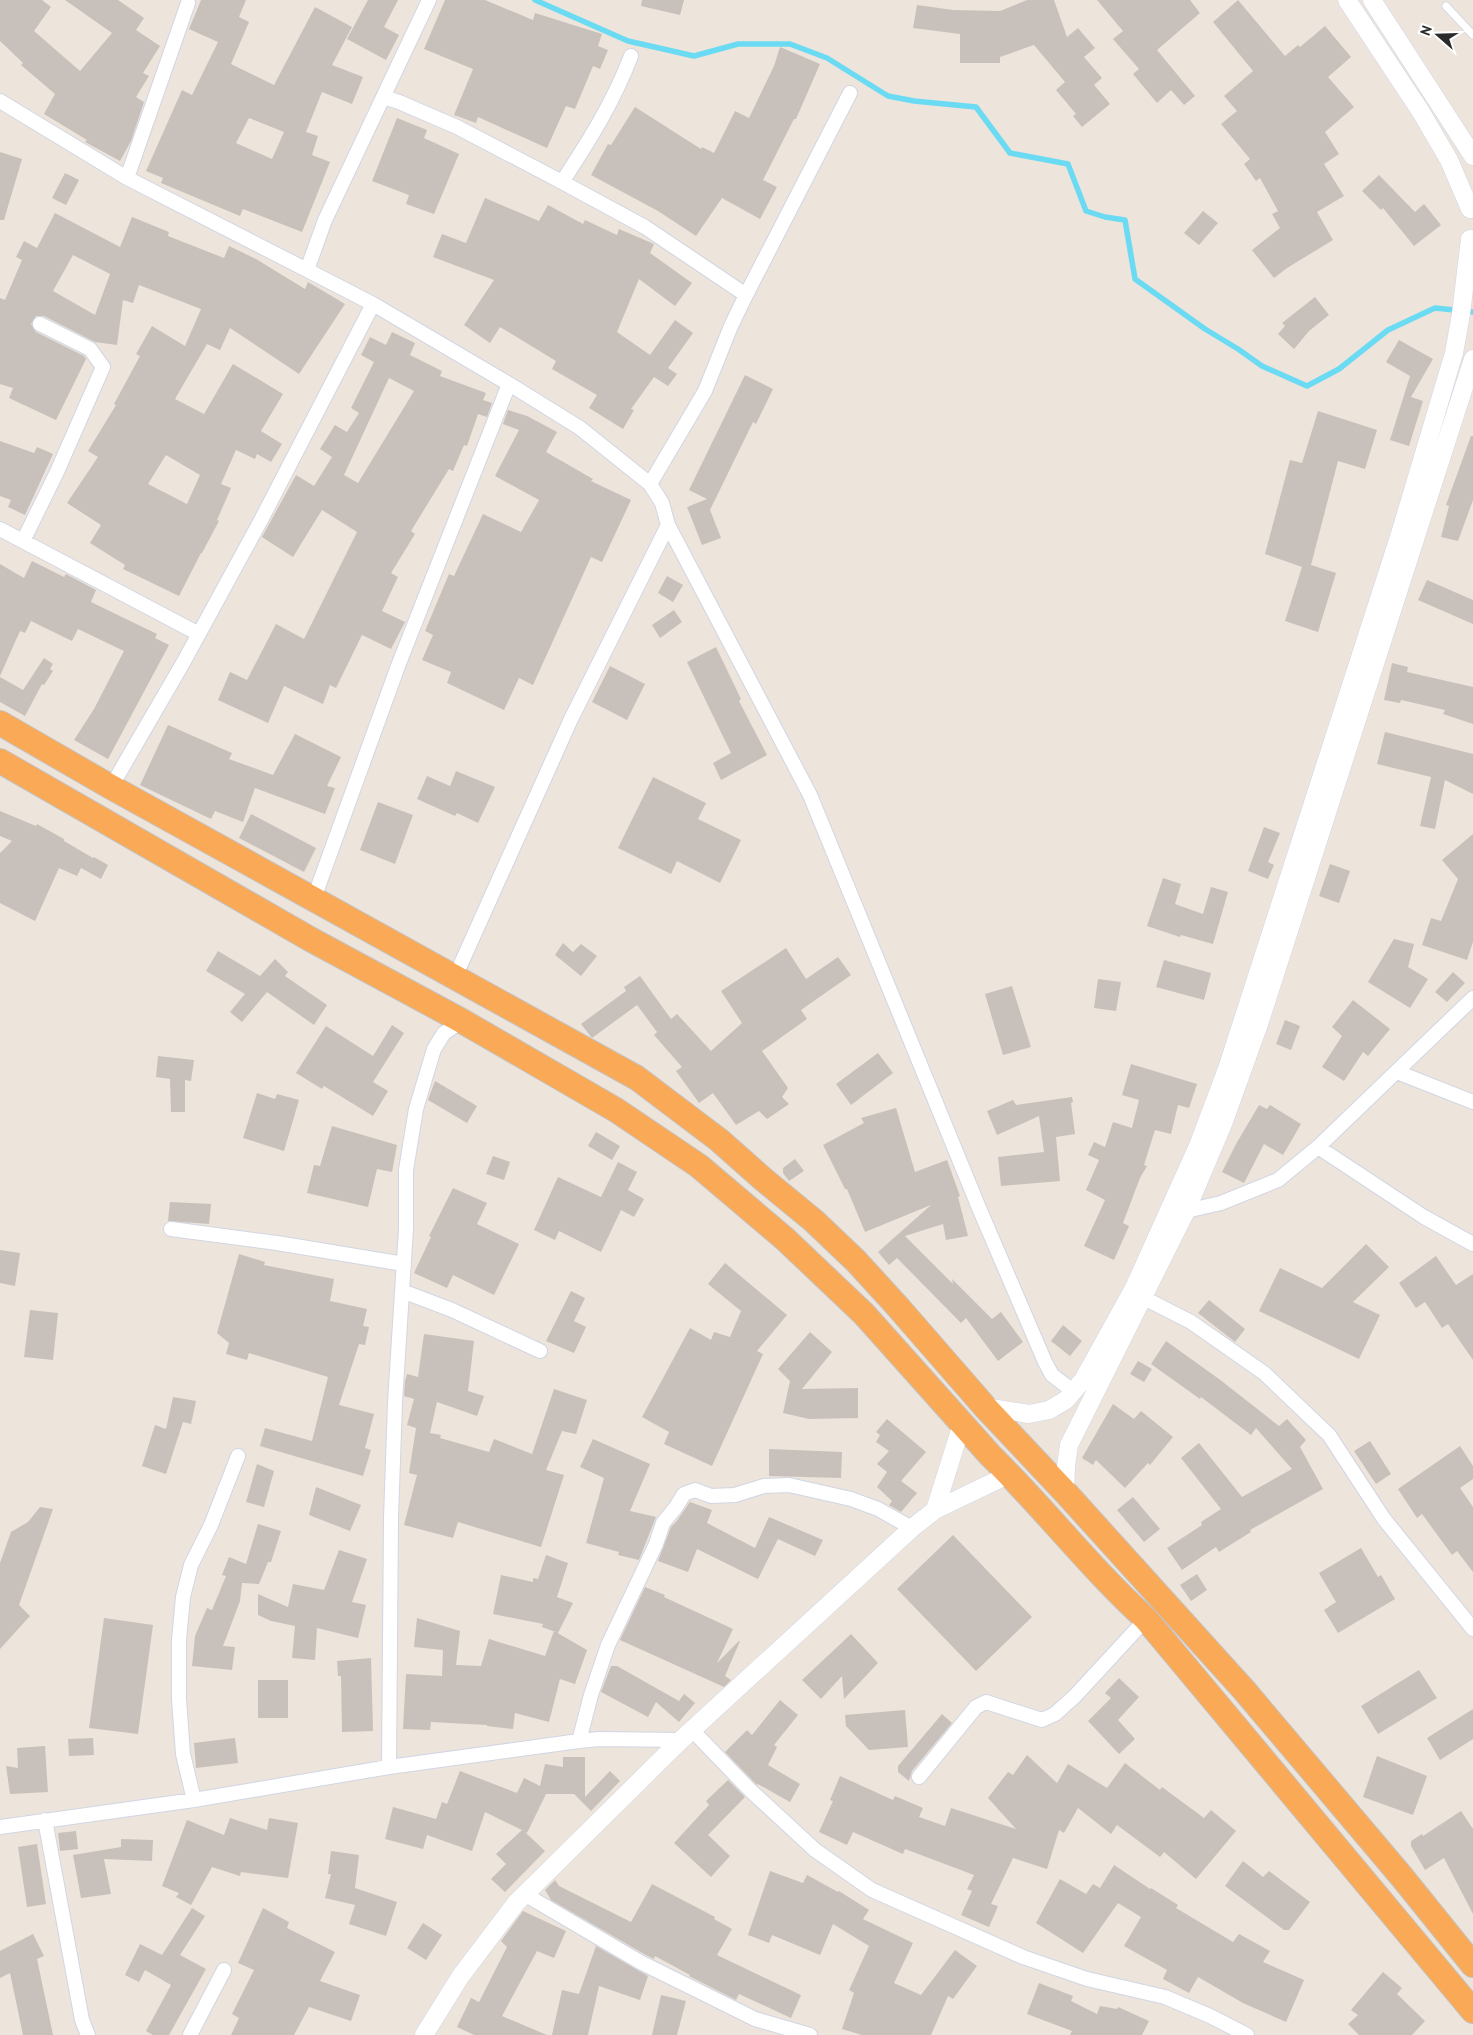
<svg xmlns="http://www.w3.org/2000/svg" width="1473" height="2035" font-family="'PT Sans',sans-serif">
	<style>
		.lines { fill: none; stroke-linecap: round; stroke-linejoin: round }
		.stream { stroke: #6adbf3; stroke-width: 5.5 }
		.building { fill: #c8c1bb; fill-rule: evenodd }
		.service-casing { stroke: #d1d6e4; stroke-width: 9 }
		.minor-casing { stroke: #d1d6e4; stroke-width: 16 }
		.tertiary-casing { stroke: #d1d6e4; stroke-width: 19 }
		.trunk-casing { stroke: #c3c3c3; stroke-width: 26 }
		.service { stroke: #fff; stroke-width: 7 }
		.minor { stroke: #fff; stroke-width: 14 }
		.tertiary { stroke: #fff; stroke-width: 18 }
		.trunk { stroke: #faa956; stroke-width: 24 }
	</style>
	<rect width="100%" height="100%" fill="#ede4db"/>
	<g class="lines">
		<path class="stream" d="M535 0 628 41 694 56 738 44H790L827 58 888 96 914 101 976 107 1010 153 1068 164 1086 211 1105 217 1125 220 1135 279 1205 329 1238 349 1262 366 1307 386 1339 369 1388 330 1435 308 1473 312"/>
	</g>
	<path class="building" d="M0 0H42L51 7 34 31 80 71 112 33 65 0H118L144 18 136 30 160 46 143 73 149 76 136 97 144 102 131 141 120 161 85 142 87 140 44 114 55 94 21 65 23 63 0 41Z
		M201 0H246L239 17 249 22 231 64 274 85 315 7 352 27 332 65 363 77 352 104 322 92 306 132 318 136 312 155 330 162 302 232 243 209 240 216 161 183 163 178 146 171 182 90 192 95 218 42 189 29ZM249 118 284 132 272 159 236 143Z
		M368 0H398L384 27 399 35 386 60 347 39Z
		M445 0H485L533 20 535 13 602 34 598 46 608 50 600 69 593 66 575 109 566 106 547 148 478 117 476 123 454 115 473 69 424 49Z
		M642 0H684L680 15 641 6Z
		M1027 0H1054L1067 37 1078 28 1095 48 1084 57 1102 78 1094 85 1110 104 1082 127 1073 116 1076 114 1056 90 1065 82 1034 45 1000 57V63H960V34L913 28 917 5 953 10 1000 11Z
		M1097 0H1190L1200 13 1157 50 1195 96 1184 105 1171 90 1157 103 1133 74 1139 69 1113 39 1123 31Z
		M1238 0 1285 56 1298 45 1300 47 1325 26 1351 57 1328 77 1354 107 1325 132 1339 154 1324 164 1344 196 1317 212 1333 240 1287 268 1274 278 1252 250 1280 228 1272 214 1278 211 1260 178 1256 181 1244 164 1250 159 1221 124 1237 111 1224 96 1253 71 1213 22Z
		M780 47 820 64 796 119H794L763 180 777 187 760 219 722 198 696 236 658 211 591 175 608 144 611 145 635 107 701 149 702 147 714 153 735 111 749 118 774 66Z
		M397 118 427 130 424 138 459 154 434 214 406 204 409 195 372 181Z
		M0 152 22 159 4 220H0Z
		M65 173 79 180 66 205 52 198Z
		M1379 175 1415 212 1424 204 1441 225 1414 246 1383 208 1381 210 1362 191Z
		M485 198 539 221 548 205 583 224 585 220 617 235 619 229 654 244 650 253 692 283 675 306 639 279 617 332 650 355 675 320 693 333 668 368 677 374 668 386 654 377 631 409 634 410 623 429 589 408 597 395 552 369 556 361 500 327 490 343 464 325 494 280 433 257 442 234 466 243Z
		M1203 211 1218 223 1199 245 1184 233Z
		M55 213 120 247 132 217 169 232 168 236 224 258 229 246 256 259 305 289 308 282 345 304 299 374 230 328 220 350 207 344 175 399 204 414 233 364 283 394 261 431 282 444 271 462 257 454 255 459 236 450 221 484 231 488 217 520 219 521 202 553H201L179 596 123 569 125 565 90 543 101 525 67 503 98 457 88 451 116 405 114 404 140 356 136 354 152 326 185 346 201 309 139 285 133 303 123 300 117 345 95 342 44 316H36L31 324 36 332 84 356 86 359 56 420 9 398 13 388 0 384V298L5 300 22 260 16 257 24 241 37 248ZM73 255 110 274 95 315 53 291ZM166 455 200 475 187 504 148 484Z
		M1315 297 1329 315 1309 331 1294 349 1278 334 1285 326 1282 323Z
		M392 332 415 343 410 355 442 371 440 376 486 393 483 400 492 403 487 417 478 414 467 446 464 445 453 471 449 469 411 531 415 534 391 573 398 577 382 611 405 622 391 649 362 635 336 688 330 685 323 704 284 686 268 723 218 700 230 672 247 680 276 624 304 639 357 532 322 510 293 557 262 537 296 475 314 486 332 457 320 449 335 425 347 432 359 413 351 408 374 362 361 355 370 337 386 345ZM389 378 414 391 358 483 344 475Z
		M1399 340 1433 359 1411 397 1423 401 1409 446 1390 440 1410 376 1386 362Z
		M745 375 773 389 756 424 753 422 710 510 721 538 702 545 687 507 707 499 689 490Z
		M508 410 527 416 557 432 546 452 593 479 591 481 631 500 602 562 591 557 533 685 519 678 504 710 447 683 451 672 422 660 433 635 425 631 449 574 454 576 483 514 521 532 539 500 495 476 519 430 503 424Z
		M1318 411 1377 430 1365 469 1338 461 1311 565 1336 573 1318 632 1285 621 1302 567 1265 554 1290 460 1302 463Z
		M1471 436H1473V500L1458 541 1441 537 1449 506 1446 505Z
		M0 441 34 453 37 447 53 454 25 515 8 507 11 500 0 496Z
		M32 561 64 577 66 574 96 590 91 602 157 634 155 638 169 645 108 759 74 740 94 709 124 651 78 629 72 641 31 621 25 633 20 631 0 676V564L24 578Z
		M667 576 683 585 673 602 658 593Z
		M1427 580 1473 600V624L1418 600Z
		M674 610 682 622 660 638 652 625Z
		M716 647 741 699 739 701 767 755 721 780 713 763 731 753 687 662Z
		M44 658 53 664 50 669 53 671 44 685 42 684 25 716 0 702V677L23 690Z
		M1392 663 1408 667 1407 672 1473 687V724L1443 714 1445 710 1401 700 1400 703 1384 700Z
		M610 666 645 684 627 720 592 702Z
		M168 725 232 753 229 759 273 775 295 734 341 757 327 786 335 788 325 814 255 788 243 822 215 811 211 819 140 785Z
		M1385 732 1473 754V794L1445 780 1435 829 1420 826 1431 777 1377 764Z
		M456 771 495 787 478 823 457 813 455 816 417 799 427 776 450 786Z
		M653 777 706 803 698 819 741 840 720 883 677 861 671 874 618 848Z
		M378 802 413 815 395 864 360 850Z
		M0 811 36 826 37 824 64 839V841L93 858 94 857 108 865 101 879 81 868 77 876 59 868 35 921 0 903V853L12 841 0 836Z
		M251 814 316 848 304 872 239 838Z
		M1264 827 1280 833 1268 862 1274 865 1268 879 1248 871Z
		M1473 834V942L1467 960 1422 945 1431 918 1441 921 1458 879 1442 860Z
		M1330 864 1350 871 1339 903 1319 896Z
		M1163 878 1181 884 1175 904 1203 914 1211 887 1228 892 1213 944 1181 935 1180 937 1147 926Z
		M1394 939 1414 944 1408 967 1428 979 1410 1008 1368 982Z
		M563 943 573 952 581 944 597 956 581 976 555 955Z
		M786 948 806 979 838 957 851 975 801 1010 807 1019 762 1051 788 1088 782 1097 789 1104 767 1119 759 1111 736 1125 713 1093 699 1103 676 1071 682 1067 654 1035 657 1032 637 1005 592 1038 581 1024 626 991 624 987 640 976 671 1019 677 1014 711 1051 742 1023 721 991Z
		M218 951 260 976 275 959 288 972 285 976 327 1005 314 1025 267 992 242 1022 230 1012 245 994 206 971Z
		M1164 960 1211 973 1204 1000 1156 987Z
		M1453 972 1465 983 1447 1002 1435 992Z
		M1098 979 1121 982 1116 1011 1094 1008Z
		M1012 986 1031 1047 1003 1055 985 994Z
		M1353 1000 1390 1029 1368 1056 1363 1052 1344 1081 1322 1067 1342 1036 1332 1027Z
		M1285 1020 1300 1026 1291 1050 1276 1044Z
		M392 1025 404 1033 373 1082 388 1091 373 1116 324 1086 322 1089 296 1073 326 1026 373 1056Z
		M878 1053 893 1073 851 1105 836 1084Z
		M158 1056 194 1060 191 1081 185 1080V1112H171L170 1079 156 1077Z
		M1131 1064 1197 1084 1189 1108 1178 1105 1171 1134 1155 1130 1144 1165 1147 1166 1140 1178 1123 1223 1129 1226 1114 1260 1084 1246 1105 1200 1086 1190 1099 1160 1088 1155 1094 1142 1105 1147 1113 1122 1132 1128 1139 1100 1122 1095Z
		M435 1081 477 1106 467 1123 428 1100Z
		M257 1093 275 1099 277 1094 299 1100 284 1151 243 1138Z
		M1072 1097 1073 1102 1071 1103 1075 1134 1056 1137 1060 1181 1001 1186 998 1157 1044 1152 1039 1116 997 1135 987 1111 1013 1100 1016 1105Z
		M1259 1105 1267 1109 1270 1105 1301 1124 1283 1155 1264 1144 1244 1183 1222 1172 1236 1144Z
		M896 1108 915 1172 947 1160 960 1196 958 1197 968 1236 946 1240 943 1224 905 1236 953 1284 952 1279 992 1319 1001 1312 1023 1342 998 1361 966 1318 961 1323 897 1258 889 1265 878 1252 931 1205 865 1232 847 1189H845L823 1145 864 1123 861 1118Z
		M332 1126 397 1145 392 1172 377 1169 368 1207 307 1193 314 1165 320 1166Z
		M596 1132 620 1146 612 1160 588 1146Z
		M493 1156 510 1162 504 1180 486 1174Z
		M795 1159 804 1171 789 1181 783 1173V1168Z
		M618 1162 637 1172 628 1190 644 1199 634 1217 621 1210 601 1252 559 1231 555 1240 534 1230 558 1177 601 1197Z
		M453 1188 487 1203 477 1224 519 1244 494 1295 453 1275 447 1288 414 1273 431 1237 429 1236Z
		M170 1202 211 1204 209 1224 168 1221Z
		M1366 1244 1389 1267 1353 1302 1380 1315 1359 1359 1259 1311 1280 1268 1322 1288Z
		M0 1250 20 1253 15 1286 0 1283Z
		M239 1254 265 1262 264 1265 334 1279 330 1301 367 1309 363 1326 369 1327 365 1345 359 1344 339 1405 374 1414 365 1448 371 1450 363 1476 260 1446 265 1428 312 1441 328 1377 249 1353 247 1360 226 1354 229 1343 217 1333Z
		M1436 1256 1456 1285 1473 1274V1360L1448 1324 1442 1328 1425 1302 1416 1308 1399 1283Z
		M725 1263 787 1315 757 1351 763 1354 712 1466 664 1444 669 1432 642 1417 690 1328 711 1340 714 1332 730 1337 741 1311 708 1284Z
		M571 1291 585 1298 574 1321 586 1327 574 1353 546 1341Z
		M1209 1300 1245 1329 1235 1342 1198 1313Z
		M30 1310 58 1313 53 1360 24 1357Z
		M1063 1325 1082 1341 1070 1356 1051 1341Z
		M810 1332 832 1352 802 1389 858 1388V1418L809 1419 783 1413 790 1381 778 1369Z
		M424 1334 474 1341 468 1391 484 1396 477 1416 437 1402 430 1433 441 1435 440 1438 489 1452 494 1439 532 1454 554 1389 587 1400 576 1434 562 1431 546 1470 564 1475 541 1547 458 1522 453 1538 404 1525 417 1475 409 1473 416 1428 407 1425 414 1399 404 1396 405 1381 407 1374 418 1377Z
		M1166 1341 1219 1379 1279 1426 1287 1419 1306 1440 1300 1447 1323 1489 1250 1530 1251 1532 1219 1552 1216 1547 1182 1570 1167 1548 1202 1525 1201 1522 1221 1509 1181 1458 1199 1443 1242 1497 1292 1469 1256 1428 1251 1435 1201 1397 1200 1399 1151 1364Z
		M1138 1361 1152 1369 1144 1382 1130 1374Z
		M173 1397 196 1401 191 1424 183 1422 166 1474 142 1466 155 1425 166 1429Z
		M1113 1404 1134 1419 1141 1411 1173 1437 1150 1465 1148 1463 1125 1488 1096 1460 1093 1465 1082 1458Z
		M887 1419 926 1452 901 1481 917 1493 901 1512 889 1505 892 1501 877 1487 887 1472 877 1464 889 1451 876 1442 880 1435 876 1432Z
		M593 1439 650 1464 630 1511 656 1517 639 1560 618 1555 619 1552 586 1543 604 1478 580 1467Z
		M1370 1441 1391 1474 1376 1484 1354 1451Z
		M1460 1446 1473 1466V1479L1460 1488 1473 1507V1572L1457 1551 1452 1555 1422 1514 1417 1518 1398 1489Z
		M769 1449 842 1452 841 1478 769 1476Z
		M257 1464 274 1471 264 1507 246 1502Z
		M316 1487 361 1505 350 1531 309 1515Z
		M1133 1497 1160 1529 1144 1542 1117 1510Z
		M690 1502 712 1510 707 1523 755 1548 769 1517 823 1540 815 1556 778 1539 758 1579 697 1549 688 1572 658 1561 671 1527 676 1522Z
		M40 1507 53 1509 19 1605 30 1616 0 1649V1563L11 1532 28 1522Z
		M258 1524 281 1531 271 1562H268L259 1584 242 1583 240 1601 223 1646 235 1647 232 1670 192 1666 195 1636 207 1608 212 1610 226 1576 222 1575 229 1557 246 1564Z
		M953 1535 1032 1617 976 1671 897 1589Z
		M1361 1548 1378 1577 1381 1575 1395 1599 1338 1633 1324 1610 1336 1602 1319 1573Z
		M339 1550 367 1559 352 1602 366 1605 358 1638 317 1628 315 1660 292 1658 295 1626 271 1621 258 1615V1594L288 1607 293 1584 324 1590Z
		M546 1555 568 1563 557 1597 573 1603 558 1633 542 1627 543 1624 493 1614 501 1575 533 1582V1578L538 1579Z
		M1197 1574 1207 1590 1191 1601 1180 1585Z
		M645 1587 665 1595 664 1597 733 1629 717 1663 739 1641H740L725 1676 731 1680 724 1687 620 1640Z
		M104 1618 153 1625 138 1734 89 1728Z
		M417 1618 460 1631 456 1665 481 1666 489 1639 545 1656 554 1631 587 1650 575 1684 560 1679 549 1722 515 1713 513 1729 487 1726V1725L431 1722 430 1730 403 1729 406 1674 442 1676 443 1650 414 1647Z
		M851 1634 878 1663 844 1699 842 1676 821 1699 802 1680Z
		M371 1658 373 1731 342 1732 341 1676H338L337 1661Z
		M611 1666H617L679 1701 684 1694 695 1703 679 1722 656 1702 648 1717 601 1692Z
		M1419 1670 1437 1698 1378 1734 1361 1706Z
		M1119 1678 1139 1697 1118 1720 1135 1739 1119 1754 1088 1721 1111 1698 1105 1693Z
		M258 1680H288V1718H258Z
		M780 1700 798 1715 774 1745 777 1747 768 1765 800 1784 790 1802 758 1784 757 1785 725 1752 747 1730 752 1735Z
		M1473 1709V1739L1440 1760 1427 1738Z
		M905 1710 908 1747 869 1750 846 1726 845 1715Z
		M942 1714 952 1723 912 1771 909 1781 898 1772V1766Z
		M93 1738 94 1755 69 1756 68 1739Z
		M235 1738 238 1763 196 1768 194 1743Z
		M45 1746 48 1792 10 1794 6 1766 18 1768 17 1748Z
		M1027 1755 1057 1783 1068 1764 1107 1788 1125 1763 1160 1790 1162 1787 1204 1818 1211 1810 1236 1831 1196 1879 1164 1852 1160 1857 1117 1825 1111 1834 1078 1808 1064 1833 1059 1830 1047 1869 1013 1858 991 1904 998 1906 989 1927 961 1915 972 1891 967 1889 974 1875 905 1849 903 1854 853 1832 847 1845 819 1832 833 1801 830 1800 840 1776 893 1800 895 1796 923 1808 919 1817 945 1826 951 1808 1016 1829 988 1798 1008 1772 1013 1775Z
		M1377 1756 1427 1776 1413 1815 1363 1797Z
		M563 1757H585V1797L610 1771 620 1781 591 1811 574 1794H546L527 1833 525 1832 545 1851 505 1892 491 1879 506 1864 496 1854 522 1830 485 1812 472 1851 427 1835 423 1849 385 1839 393 1807 436 1819 442 1802 447 1804 460 1771 517 1793 524 1778 540 1786 545 1764 563 1767Z
		M728 1780 745 1797 708 1835 730 1856 711 1877 674 1843 709 1805 706 1801Z
		M1461 1811 1473 1829V1914L1444 1858 1425 1870 1411 1846V1841L1422 1834 1423 1836Z
		M230 1818 267 1830 269 1818 298 1823 288 1878 241 1872 240 1876 212 1867 191 1905 176 1897 179 1893 162 1886 187 1820 224 1835Z
		M76 1831 78 1849 60 1851 58 1833Z
		M121 1839 153 1840 152 1861 104 1859 111 1894 81 1898 73 1855 121 1847Z
		M37 1844 46 1904 27 1907 18 1847Z
		M331 1851 359 1855 355 1888 397 1902 386 1936 349 1924 355 1905 325 1898 331 1874H328Z
		M1243 1861 1263 1877 1269 1871 1310 1902 1289 1930H1284L1225 1886Z
		M1114 1865 1150 1889 1151 1888 1178 1905 1176 1908 1233 1942 1239 1934 1270 1951 1263 1962 1304 1980 1286 2022 1243 2003 1198 1977 1189 1993 1163 1979 1167 1970 1124 1946 1141 1917 1118 1903 1083 1953 1036 1923 1060 1879 1086 1894 1093 1884 1100 1888Z
		M770 1871 803 1883 807 1875 838 1892 839 1891 869 1910 863 1919 913 1943 894 1983 921 1995 955 1950 977 1966 953 1999 948 1996 931 2035H862L842 2029 854 1993 849 1990 869 1946 833 1924 820 1955 772 1935 769 1943 748 1935Z
		M555 1880 559 1886 631 1922 652 1884 715 1917 714 1919 732 1929 717 1955 801 1995 791 2018 739 1994 736 2000 689 1976 690 1975 655 1956 654 1959 644 1954 551 1900 545 1890Z
		M192 1908 205 1916 180 1955 206 1969 169 2035H153L146 2031 171 1985 145 1970 139 1982 125 1975 140 1944 162 1955Z
		M263 1908 289 1922 287 1928 335 1952 320 1981 360 1995 351 2021 309 2007 294 2035H231L239 2018 232 2014 254 1970 238 1963Z
		M523 1911 566 1931 554 1958 537 1951 502 2016 547 2035H474L457 2027 471 1998 479 2002 507 1947 501 1941Z
		M423 1923 442 1935 426 1960 407 1948Z
		M33 1934 44 1956 37 1959 53 2035H23L10 1973 0 1978V1951Z
		M596 1946 648 1976 640 2000 599 1986 588 2035H552L562 1990 579 1994Z
		M1383 1972 1402 1988 1397 1994 1425 2021 1412 2035H1359L1348 2024 1358 2015 1351 2010Z
		M1039 1983 1073 1996 1071 2001 1097 2014 1100 2006 1117 2009 1118 2007 1149 2021 1142 2035H1070L1072 2031 1027 2014Z
		M661 1995 686 2001 677 2035H652Z"/>
	<g class="lines">
		<g class="service-casing">
			<path id="service" d="M1446 6 1473 35"/>
		</g>
		<g class="minor-casing">
			<path id="minor" d="M383 97 399 102 457 127 562 182 645 227 746 295
				M0 101 127 178 307 270
				M127 178 188 3
				M562 182C589 141 614 101 631 56
				M373 304 307 270 325 220 429 0
				M650 484 705 391 731 326 746 295 850 93
				M0 529 199 634
				M23 541 56 474 103 367 90 349 40 324
				M111 787 183 663 261 520 373 304 509 384
				M314 898 398 666 509 384 580 428 650 484 662 503 668 525 810 795 979 1208 1045 1362 1052 1375 1073 1391
				M455 977 571 719 668 525
				M1397 1072 1473 1102
				M1318 1147 1424 1217 1473 1244
				M1186 1211 1221 1203 1278 1180 1318 1147 1473 998
				M171 1229 277 1243 404 1264
				M402 1291 452 1310 540 1351
				M1144 1298 1191 1322 1264 1373 1329 1435 1384 1519 1473 1629
				M692 1730 750 1790 815 1850 872 1890 1023 1957 1087 1979 1165 1997 1210 2016 1247 2035
				M579 1741 591 1695 608 1645 656 1544 663 1523 676 1507 684 1494 695 1490 711 1496 735 1495 764 1486 789 1485 851 1499 878 1509 912 1528
				M389 1767 391 1518 395 1402 406 1229V1170L416 1109 434 1049 444 1033 462 1021
				M919 1777 976 1707 986 1702 1042 1720 1055 1714 1075 1696 1146 1619
				M194 1800 183 1754 179 1699V1640L183 1597 191 1565 211 1525 238 1456
				M45 1820 82 2020 88 2035
				M0 1827 194 1800 389 1767 579 1741 599 1739 681 1740
				M526 1895 640 1962 755 2019 810 2035
				M190 2035 224 1970"/>
		</g>
		<g class="tertiary-casing">
			<path id="tertiary" d="M1347 0 1421 112 1449 160 1470 209
				M1372 0 1473 156
				M985 1407 1029 1414 1049 1410 1066 1400 1083 1380 1134 1288 1198 1146 1227 1069 1400 534 1454 353 1461 314 1470 239
				M1065 1492 1066 1466 1069 1445 1186 1211 1223 1124 1259 1024 1473 359
				M935 1510 962 1424
				M424 2035 460 1977 516 1903 681 1740 912 1528 935 1510 1010 1474"/>
		</g>
		<g class="trunk-casing">
			<path id="trunk" d="M0 723 111 787 637 1078 719 1140 763 1179 814 1221 856 1261 898 1307 985 1407 1065 1492 1244 1690 1402 1877 1473 1965
				M0 761 310 939 462 1021 616 1110 699 1166 785 1239 864 1314 990 1455C1044 1508 1090 1568 1146 1619L1473 2011"/>
		</g>
		<use href="#service" class="service"/>
		<use href="#minor" class="minor"/>
		<use href="#tertiary" class="tertiary"/>
		<use href="#trunk" class="trunk"/>
	</g>
	<g transform="translate(1438 35) rotate(290)" stroke="#ffffff" stroke-width="4" paint-order="stroke">
	<path d="M0-4L9 19L0 12L-9 19Z" fill="#2a2a2a"/>
	<text y="-8" font-size="14" font-weight="bold" text-anchor="middle" fill="#2a2a2a">N</text>
	</g>
</svg>
